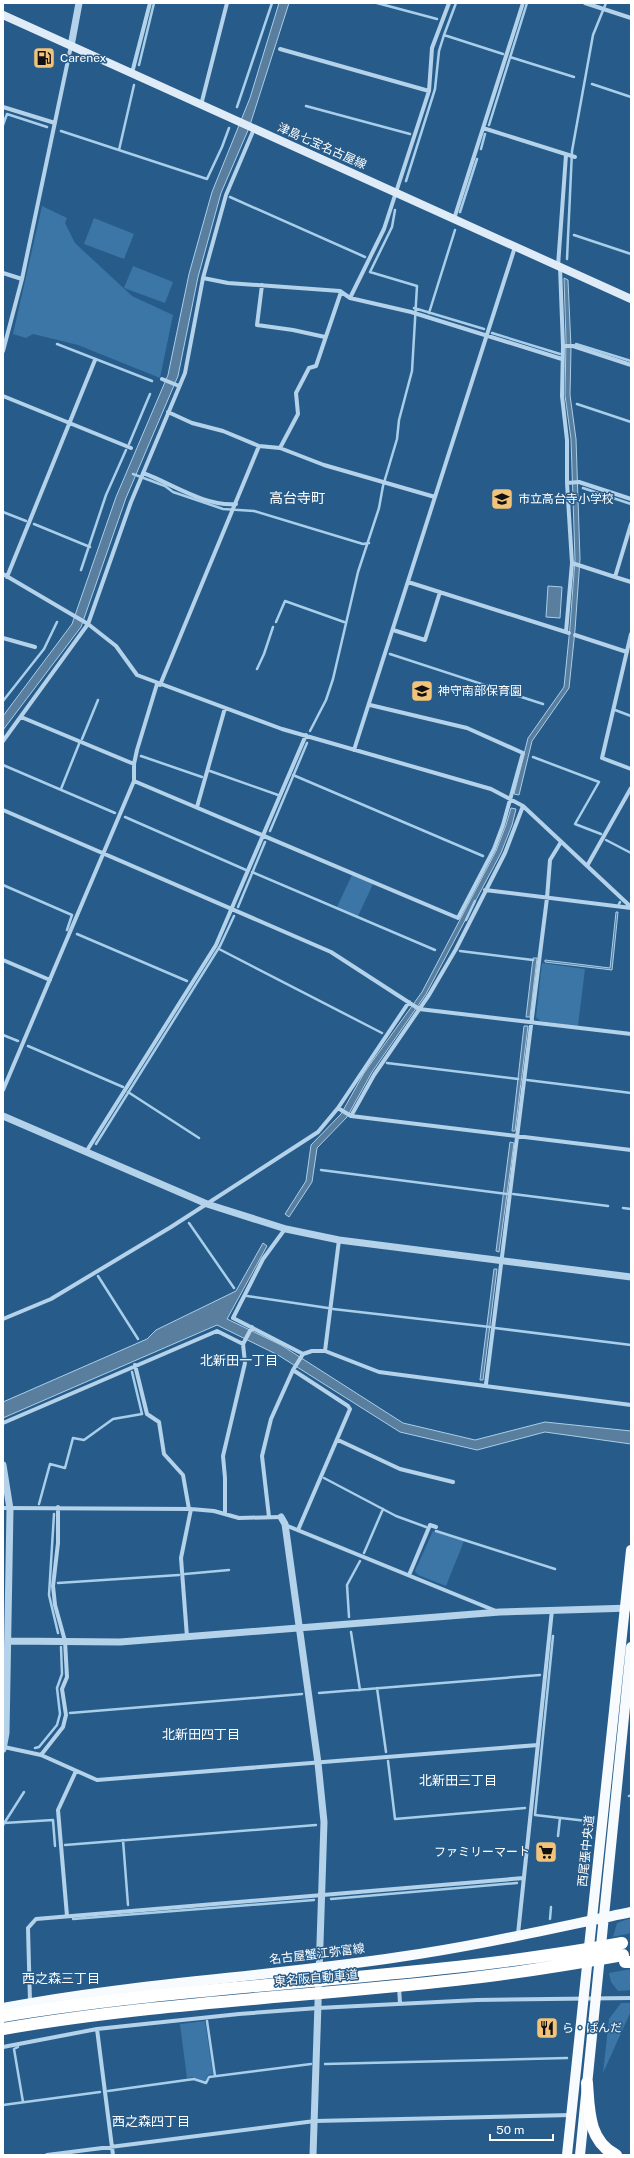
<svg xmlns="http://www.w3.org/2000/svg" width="634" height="2158" font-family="'Public Sans','Noto Sans JP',sans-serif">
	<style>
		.green { fill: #3b76a6 }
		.water { fill: #5a7e9d; stroke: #a9ceea }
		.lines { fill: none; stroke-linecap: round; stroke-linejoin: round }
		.stream { stroke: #a9ceea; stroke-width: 2.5 }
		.minor { stroke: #b4d2e9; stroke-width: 4 }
		.tertiary { stroke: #b4d2e9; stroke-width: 7 }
		.secondary { stroke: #dfecf8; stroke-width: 8 }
		.primary { stroke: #f7fbfe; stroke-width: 10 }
		.motorway { stroke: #fff; stroke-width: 12 }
		.motorway-bridge { stroke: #fff; stroke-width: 12 }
		.labels { text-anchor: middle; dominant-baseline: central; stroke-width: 3; stroke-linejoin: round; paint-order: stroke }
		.poi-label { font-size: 12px; fill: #fff; stroke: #275c8a; text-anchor: start }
		.street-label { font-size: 12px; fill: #fff; stroke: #275c8a }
		.neighbourhood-label { font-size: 13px; fill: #fff; stroke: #275c8a }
		.quarter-label { font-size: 14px; fill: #fff; stroke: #275c8a }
	</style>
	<rect width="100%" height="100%" fill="#275c8a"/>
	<path class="green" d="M42 206 67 218 65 223 75 243 132 296 173 315 160 378 78 345 33 334 26 338 13 334Z
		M94 218 134 234 124 259 84 244Z
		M133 266 173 282 165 303 124 288Z
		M352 875 373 884 358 916 337 907Z
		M542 963 585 969 578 1026 540 1021 536 1017Z
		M433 1531 464 1541 446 1586 418 1575 415 1571Z
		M631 1918V1933L613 1937 617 1923Z
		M631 1969V1990L618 1991 611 1982 609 1973Z
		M621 2003H631V2011L603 2073 609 2019Z
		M205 2021 213 2074 208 2075 205 2081 193 2077 187 2078 180 2024Z"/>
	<path class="water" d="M279 3H289L249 128 221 193 198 277 178 376 126 498 81 627 3 730V716L72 624 116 497 168 375 189 274 212 192 250 98Z
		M564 278 568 280 571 348 570 395 576 439 580 559 575 630 569 688 532 741 519 795 514 794 528 738 564 687 570 627 575 559 571 439 565 395 566 340Z
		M548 586 562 587 560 618 546 617Z
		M511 808 516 809 512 825 501 853 426 994 372 1072 347 1117 317 1148 312 1182 289 1217 285 1214 306 1181 311 1145 341 1114 364 1073 422 992 496 851 506 825Z
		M616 912H618L612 970 545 962V960L610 968Z
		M533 958H537L530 1017H526Z
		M524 1026H528L515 1131H512Z
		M510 1142 514 1143 499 1252 496 1251Z
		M263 1243 267 1246 227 1319 281 1345 403 1423 475 1440 545 1422 631 1431V1444L545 1432 477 1450 400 1432 278 1355 217 1325 3 1418V1402L147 1339 156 1330 236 1291Z
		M494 1269H497L483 1380H480Z"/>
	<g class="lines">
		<path class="stream" d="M377 3 437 19
			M444 35 456 3
			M510 57 574 77
			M139 65 154 3
			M592 84 631 97
			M306 106 410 134
			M237 107 272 3
			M3 125 7 114 47 127
			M489 125 527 3
			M61 131 207 179 222 147 229 128
			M481 149 485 134
			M119 150 134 85
			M406 181 435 89 439 51 444 35 503 54
			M230 197 365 257
			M460 212 477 159
			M574 235 631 254
			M567 259 572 151 593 35 606 3
			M414 308 484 329
			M429 313 455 230
			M492 333 560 354
			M57 344 152 381
			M576 344 631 361
			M577 404 631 422
			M129 444 150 394
			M133 474 165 486 173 492 223 509 254 511 363 544 369 543
			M583 488 631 504
			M3 512 26 521
			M34 524 90 547
			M81 570 106 495 126 450
			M276 622 285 601 344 622
			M390 654 543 704
			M257 669 264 654 273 627
			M3 701 44 649 57 622
			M615 710 631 716
			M310 731 326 700 333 679 358 572 379 508 383 486 397 439 399 420 412 371 417 286 370 272 392 227 395 210
			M82 739 98 700
			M141 756 202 777
			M533 757 599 782 575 824 601 834
			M3 765 115 813
			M210 771 278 795
			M293 775 483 856
			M61 789 79 744
			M125 817 246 870
			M270 831 307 743
			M606 840 631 853
			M252 872 435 950
			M3 885 72 915 67 930
			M619 904 620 902
			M238 907 265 842
			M466 920 475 901
			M77 934 187 981
			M219 949 382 1033
			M460 951 533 960
			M3 1035 18 1041
			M28 1046 123 1087
			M387 1063 518 1079
			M527 1080 631 1093
			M128 1092 199 1138
			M96 1144 220 946 234 916
			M321 1170 507 1194
			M513 1194 608 1206
			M623 1208 631 1209
			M189 1223 234 1288
			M98 1276 138 1339
			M247 1296 328 1308
			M333 1309 490 1327
			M495 1328 631 1345
			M324 1478 396 1516 426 1527
			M39 1504 50 1464 65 1468 73 1438 84 1440 113 1419 142 1414 132 1372
			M54 1514 49 1595 58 1633
			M436 1531 555 1569
			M364 1553 383 1509
			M185 1574 229 1570
			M58 1583 179 1575
			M349 1617 347 1585 360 1561
			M351 1632 360 1690
			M553 1636 535 1815 587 1821 590 1819
			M377 1688 386 1752
			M319 1693 540 1675
			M70 1713 302 1694
			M35 1748 39 1747 57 1725 60 1714 57 1688 62 1674 61 1647
			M388 1761 395 1819 525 1808
			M629 1796 631 1795
			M4 1823 53 1820 55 1846
			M3 1825 24 1792
			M558 1836 560 1818
			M123 1840 128 1905
			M65 1845 316 1825
			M331 1899 517 1883
			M73 1919 314 1900
			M550 1919 551 1907
			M207 2021 215 2076
			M18 2047 14 2049 23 2102
			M325 2064 567 2058
			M108 2091 194 2079 206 2083 209 2077 311 2064
			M3 2105 100 2092"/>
		<path class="minor" d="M585 3 631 18
			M280 49 429 91
			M132 73 150 3
			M201 105 227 3
			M3 107 55 123
			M483 128 575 157
			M454 219 523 3
			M558 266 566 155
			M560 267 563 346 562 396 567 440V483L572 563 566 632
			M3 273 22 279
			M203 278 228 283 340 291 350 298 411 312 562 359
			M262 285 257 325 293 330 325 337
			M350 298 384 229 429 91 432 48 449 3
			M563 346H573L631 365
			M3 351 22 279 71 46
			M162 379 179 386
			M3 396 131 448
			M168 412 192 423 223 431 259 446 280 448 324 465 435 497
			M280 448 298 414 296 393 309 368 316 366 341 292
			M143 473C171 483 205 507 236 504
			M567 483 579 482 631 499
			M631 524 615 577 631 582
			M572 563 615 577
			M3 574 88 624 116 646 137 675 282 729 491 789 523 806 631 907
			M7 577 95 360
			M408 582 569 633
			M393 630 425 640 440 592
			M631 634 602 758 631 769
			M575 635 627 652
			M3 638 35 647
			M160 685 259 446
			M21 717 134 764
			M3 741 88 624 131 502 185 373 203 278 226 195 254 129
			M354 750 515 247
			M134 781 458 918 494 849 503 825 523 753 467 728 370 705
			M197 807 225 708
			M3 810 331 952 419 1009 631 1034
			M587 866 631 788
			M485 890 631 908
			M3 960 50 980
			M3 1090 134 781V764L137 750 157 684
			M338 1108 351 1116 631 1150
			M351 1116 374 1075 429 995 456 949 505 853 523 806
			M86 1152 216 945 306 735
			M285 1229 263 1259 233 1318 303 1354
			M3 1319 51 1299 171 1227 318 1132 338 1108 409 1002
			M243 1344 252 1327
			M325 1351 339 1240
			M135 1365 147 1414 159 1422 164 1454 183 1475 189 1509
			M293 1370 348 1406 350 1409 298 1530
			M486 1384 547 898 550 860 561 842
			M3 1423 217 1331 243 1344 245 1363 223 1456 225 1478V1514
			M338 1440 400 1469 453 1482
			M3 1508 191 1509 214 1511 239 1518 281 1517
			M269 1517 262 1456 271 1419 293 1370 303 1354 312 1351H325L379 1372 631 1405
			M285 1525 496 1611
			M409 1575 430 1525 436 1527
			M187 1637 181 1558 191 1509
			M4 1747 41 1755 97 1780 538 1745
			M41 1755 63 1727 66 1715 62 1689 67 1677 65 1641 55 1605 53 1586 58 1543V1507
			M67 1916 58 1810 76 1771
			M518 1934 552 1610
			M399 1986 400 2004
			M30 2002 28 1928 36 1919 524 1878
			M97 2029 113 2155
			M3 2047 97 2029 239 2014 318 2008 477 2000 631 1998
			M47 2155 315 2121 571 2115"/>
		<path class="tertiary" d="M71 46 79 3
			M3 1116 207 1204 286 1229 339 1240 631 1277
			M3 1465 10 1509 6 1733 3 1749
			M281 1517 285 1524 318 1763 324 1822 313 2155
			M8 1641 120 1642 500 1612 631 1608"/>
		<path class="secondary" d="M3 15 631 299"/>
		<path class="primary" d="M3 2008C134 1983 268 1977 399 1957 477 1946 554 1928 631 1912
			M567 2155 631 1550
			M580 2155 631 1647"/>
		<path class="motorway" d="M625 1962H631
			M587 2083C589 2110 588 2141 616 2155"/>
		<path class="motorway-bridge" d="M3 2016C208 1982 417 1981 622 1943
			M3 2029C153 2003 304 1997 455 1980 511 1974 567 1965 623 1955"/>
	</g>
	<defs>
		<g id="fuel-square" transform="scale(1.15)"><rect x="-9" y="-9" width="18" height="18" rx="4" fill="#f2c379" stroke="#275c8a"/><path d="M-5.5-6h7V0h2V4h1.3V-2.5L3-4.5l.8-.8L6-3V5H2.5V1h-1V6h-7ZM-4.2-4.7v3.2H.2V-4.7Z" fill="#111"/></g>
		<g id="school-square" transform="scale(1.15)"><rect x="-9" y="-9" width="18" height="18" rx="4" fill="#f2c379" stroke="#275c8a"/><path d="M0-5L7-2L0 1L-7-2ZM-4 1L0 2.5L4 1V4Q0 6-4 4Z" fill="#111"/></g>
		<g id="supermarket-square" transform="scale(1.15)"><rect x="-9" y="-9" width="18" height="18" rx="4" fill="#f2c379" stroke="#275c8a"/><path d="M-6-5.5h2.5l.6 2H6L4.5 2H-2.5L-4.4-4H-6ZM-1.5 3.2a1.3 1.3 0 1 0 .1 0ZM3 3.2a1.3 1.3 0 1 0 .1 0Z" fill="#111"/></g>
		<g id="restaurant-square" transform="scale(1.15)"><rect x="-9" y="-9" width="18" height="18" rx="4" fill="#f2c379" stroke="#275c8a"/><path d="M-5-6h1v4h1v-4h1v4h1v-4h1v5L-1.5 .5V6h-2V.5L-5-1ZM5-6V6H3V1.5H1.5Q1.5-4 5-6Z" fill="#111"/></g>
	</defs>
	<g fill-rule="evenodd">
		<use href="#fuel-square" x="44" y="58"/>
		<use href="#school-square" x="502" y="499"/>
		<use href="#school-square" x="422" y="691"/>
		<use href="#supermarket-square" x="546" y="1852"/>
		<use href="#restaurant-square" x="547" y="2028"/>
	</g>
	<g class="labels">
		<g class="poi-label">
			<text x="60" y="58">Carenex</text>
			<text x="518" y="499">市立高台寺小学校</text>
			<text x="438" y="691">神守南部保育園</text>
			<text x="530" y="1852" text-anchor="end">ファミリーマート</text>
			<text x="562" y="2028">ら・ばんだ</text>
		</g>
		<g class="street-label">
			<text transform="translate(322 146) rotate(24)">津島七宝名古屋線</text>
			<text transform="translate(586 1851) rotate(-84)">西尾張中央道</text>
			<text transform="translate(317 1954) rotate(-7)">名古屋蟹江弥富線</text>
			<text transform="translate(316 1978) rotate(-5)">東名阪自動車道</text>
		</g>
		<g class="neighbourhood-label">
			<text x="239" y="1360">北新田一丁目</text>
			<text x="201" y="1734">北新田四丁目</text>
			<text x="458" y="1780">北新田三丁目</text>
			<text x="61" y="1978">西之森三丁目</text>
			<text x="151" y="2121">西之森四丁目</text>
		</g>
		<g class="quarter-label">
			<text x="297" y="498">高台寺町</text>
		</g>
	</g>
	<rect width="634" height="2158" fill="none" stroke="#ffffff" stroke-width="8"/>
	<path d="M490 2134v6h63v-6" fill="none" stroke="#ffffff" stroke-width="2"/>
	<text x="496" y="2134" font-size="12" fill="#ffffff" stroke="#275c8a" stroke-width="3" paint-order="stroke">50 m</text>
</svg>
